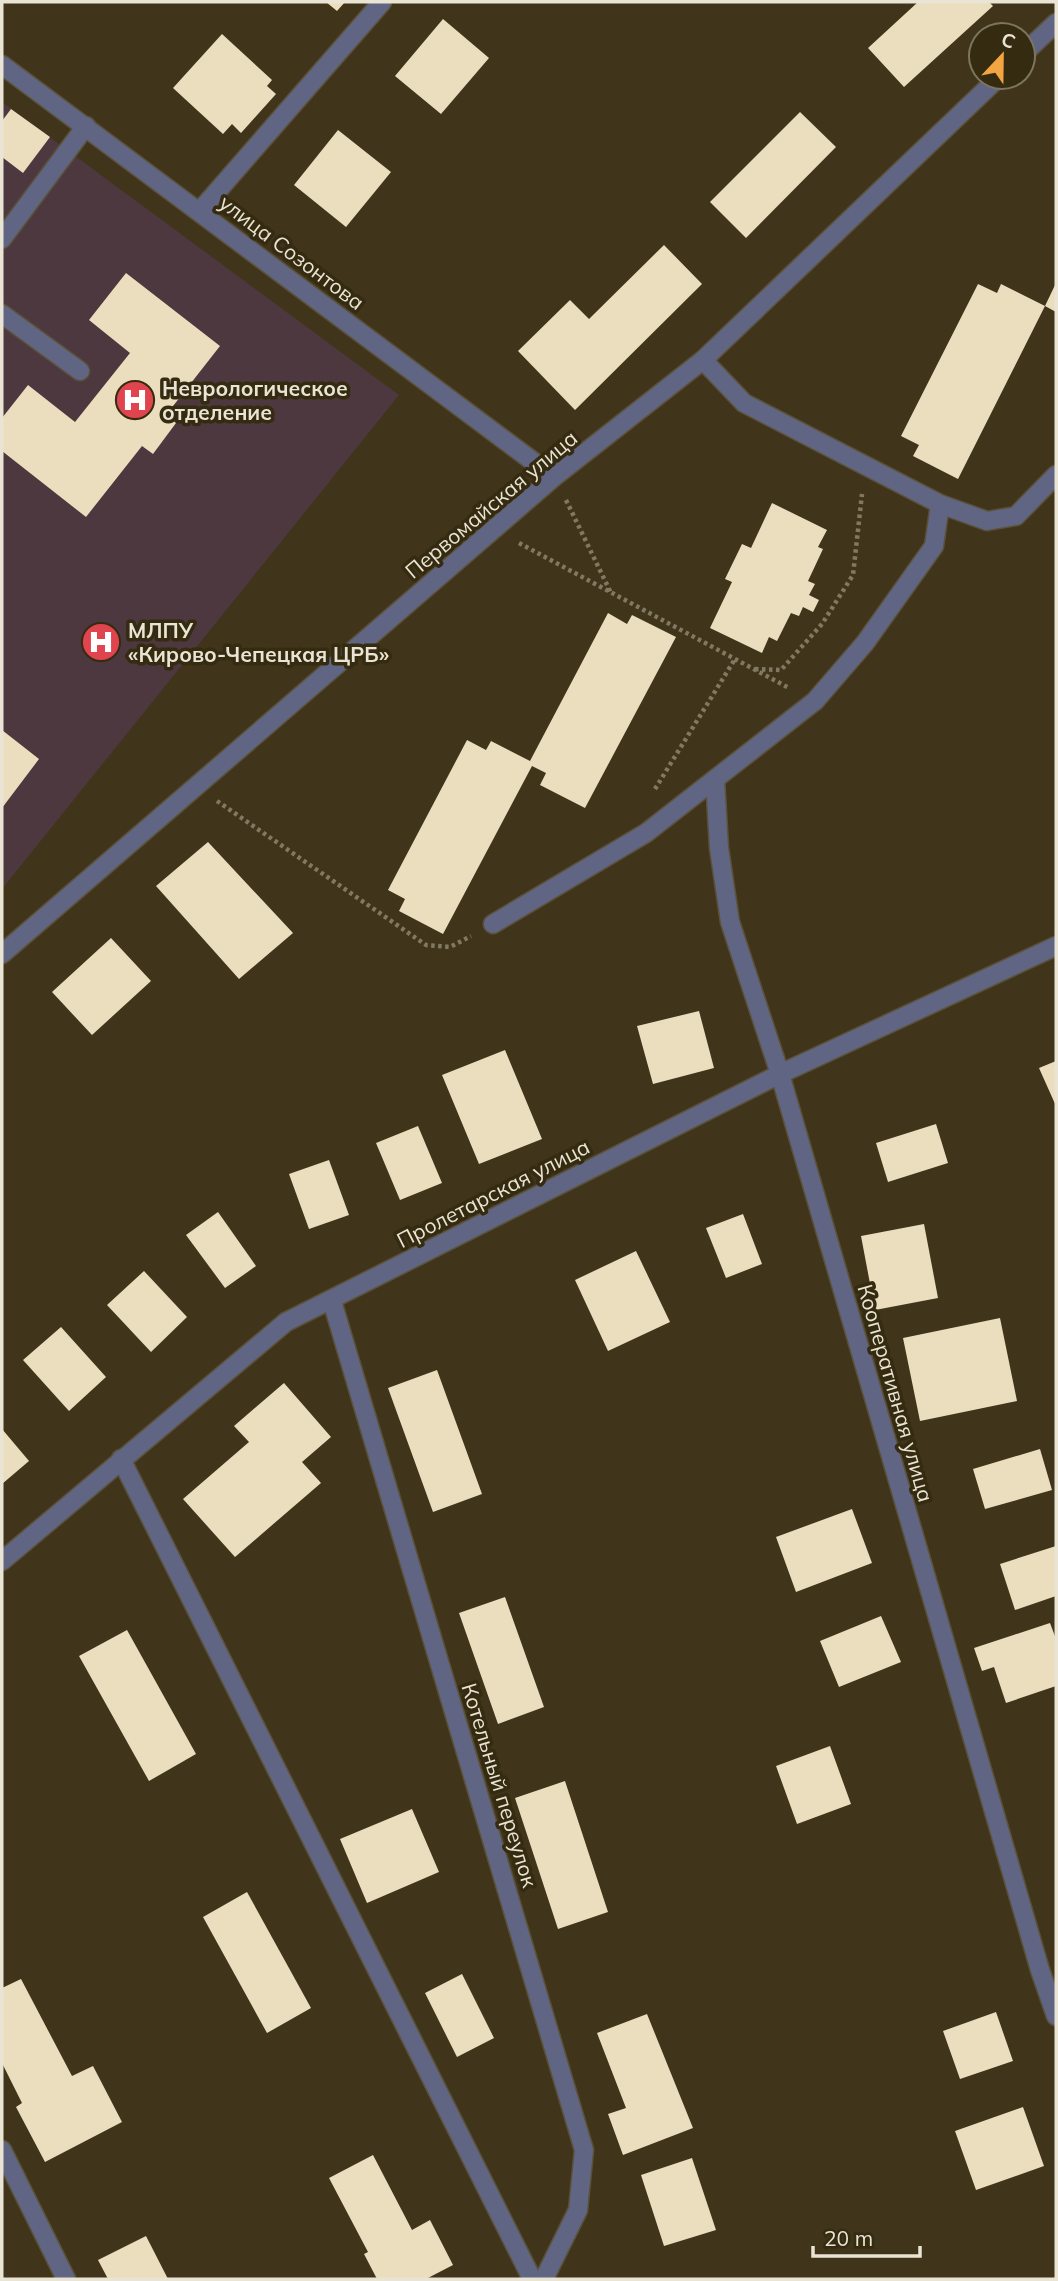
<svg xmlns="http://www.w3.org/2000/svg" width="1058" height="2281" font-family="Mulish,sans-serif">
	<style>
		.medical { fill: #4c383e }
		.building { fill: #ebdebf }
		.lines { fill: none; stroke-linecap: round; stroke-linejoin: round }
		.service-casing { stroke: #5b5139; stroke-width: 21 }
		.minor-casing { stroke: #5b5139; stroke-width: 21 }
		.path { stroke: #827963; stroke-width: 4.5; stroke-dasharray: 3.5 3.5; stroke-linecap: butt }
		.service { stroke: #5f6583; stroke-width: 18 }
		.minor { stroke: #5f6583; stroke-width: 18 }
		.labels { text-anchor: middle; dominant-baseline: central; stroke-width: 7; stroke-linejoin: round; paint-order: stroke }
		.street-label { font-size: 21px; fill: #eae4d4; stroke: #352b11 }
		.poi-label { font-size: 21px; font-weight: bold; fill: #eae4d4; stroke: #352b11; text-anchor: start }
	</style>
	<rect width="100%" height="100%" fill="#40351b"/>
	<path class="medical" d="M2 102 399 395 2 889Z"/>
	<path class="building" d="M326 2H345L337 11Z
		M918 2H989L993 6 904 87 868 48Z
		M443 19 489 58 441 114 395 76Z
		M222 34 272 80 267 86 276 94 241 133 232 124 223 134 173 88Z
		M11 109 50 137 23 173 2 157V121Z
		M800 112 836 147 746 238 710 202Z
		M338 130 391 172 346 227 294 185Z
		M664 245 702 284 575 410 518 351 570 300 589 319Z
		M126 273 220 346 166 415 176 423 153 454 142 446 86 517 2 451V418L28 385 75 422 130 353 89 320Z
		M1056 283V312L1045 306Z
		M978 284 997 293 1001 284 1045 306 958 479 913 456 919 445 901 436Z
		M772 503 827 530 818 547 823 549 808 581 815 584 809 595 819 600 813 612 803 607 799 616 791 613 777 641 769 637 762 653 710 628 732 582 725 579 742 544 751 548Z
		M608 613 627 624 632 615 676 637 585 808 540 785 546 773 532 766 443 934 399 911 405 899 388 890 467 740 486 750 491 741 530 761Z
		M2 730 39 759 2 808Z
		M208 842 293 933 239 979 156 886Z
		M111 938 151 981 92 1035 52 992Z
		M699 1011 714 1068 653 1084 637 1026Z
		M505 1050 542 1139 479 1164 442 1075Z
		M1056 1061V1106L1039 1068Z
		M936 1124 948 1163 888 1182 876 1143Z
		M418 1126 442 1183 400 1200 376 1143Z
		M329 1160 349 1215 309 1229 289 1174Z
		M218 1212 256 1266 225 1288 186 1235Z
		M743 1214 762 1264 726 1278 706 1228Z
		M924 1224 938 1298 875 1310 861 1236Z
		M636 1251 670 1322 608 1351 575 1280Z
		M144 1271 187 1317 151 1352 107 1305Z
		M1000 1318 1017 1401 920 1421 903 1338Z
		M61 1327 106 1377 69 1411 23 1360Z
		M437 1370 482 1494 433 1512 388 1388Z
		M284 1383 331 1437 302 1462 321 1483 235 1557 183 1499 249 1442 234 1426Z
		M2 1429 29 1461 2 1484Z
		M1040 1449 1052 1490 985 1509 973 1469Z
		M852 1509 872 1563 796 1592 776 1537Z
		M1056 1546V1596L1015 1610 1000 1564Z
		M505 1597 544 1707 498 1724 459 1613Z
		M881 1616 901 1662 839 1687 820 1641Z
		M1050 1623 1056 1639V1686L1006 1703 994 1667 982 1671 974 1648Z
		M127 1630 196 1754 149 1781 79 1656Z
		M830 1746 851 1804 797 1824 776 1766Z
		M565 1781 608 1912 558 1929 515 1798Z
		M412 1809 439 1872 367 1903 340 1839Z
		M247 1892 311 2008 267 2033 203 1917Z
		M462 1974 494 2038 457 2057 425 1993Z
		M21 1979 72 2076 93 2066 122 2122 45 2162 16 2107 22 2103 2 2063V1988Z
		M996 2012 1013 2061 960 2079 943 2031Z
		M647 2014 693 2128 623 2155 608 2114 626 2108 597 2033Z
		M1023 2107 1044 2166 976 2190 955 2131Z
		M373 2155 412 2230 430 2220 453 2265 426 2279H377L364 2254 368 2252 329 2178Z
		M692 2158 716 2230 664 2246 641 2175Z
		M146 2236 168 2279H108L98 2260Z"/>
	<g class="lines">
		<g class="service-casing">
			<path id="service" d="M200 211 382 2
				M2 239 86 126
				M2 314 80 371
				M703 360 744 403 940 504 987 521 1016 516 1056 475
				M493 924 646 833 815 701 865 643 934 546 940 504
				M121 1459 532 2279"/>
		</g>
		<g class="minor-casing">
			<path id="minor" d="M1023 54 1056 23
				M2 65 554 477
				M715 779 719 848 730 922 780 1074 1040 1970 1056 2016
				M2 954 554 477 703 360 999 77
				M332 1301 584 2150 578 2210 544 2279
				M2 1561 286 1322 780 1074 1056 946
				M2 2150 66 2279"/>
		</g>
		<path class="path" d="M566 500 611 593
			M519 543 789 688
			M755 669 781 670 822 624 853 575 862 494
			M655 789 735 659
			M217 801 426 945 450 947 471 936"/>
		<use href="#service" class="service"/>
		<use href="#minor" class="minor"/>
	</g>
	<defs>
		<g id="hospital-disc" transform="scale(2.0125)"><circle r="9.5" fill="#e0444e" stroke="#352b11"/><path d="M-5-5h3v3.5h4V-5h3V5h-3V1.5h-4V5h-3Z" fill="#fff"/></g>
	</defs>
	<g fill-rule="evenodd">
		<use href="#hospital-disc" x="135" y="400"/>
		<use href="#hospital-disc" x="101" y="642"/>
	</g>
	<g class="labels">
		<g class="street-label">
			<text transform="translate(292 252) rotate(37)">улица Созонтова</text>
			<text transform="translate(491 504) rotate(-40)">Первомайская улица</text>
			<text transform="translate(493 1193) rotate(-27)">Пролетарская улица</text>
			<text transform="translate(896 1393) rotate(74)">Кооперативная улица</text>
			<text transform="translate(500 1785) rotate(73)">Котельный переулок</text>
		</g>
		<g class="poi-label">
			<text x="162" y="388">Неврологическое<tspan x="162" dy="24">отделение</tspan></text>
			<text x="128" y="630">МЛПУ<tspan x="128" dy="24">«Кирово-Чепецкая ЦРБ»</tspan></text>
		</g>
	</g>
	<rect width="1058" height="2281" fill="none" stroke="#eae4d4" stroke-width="7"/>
	<g transform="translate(1002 56) rotate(22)"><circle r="33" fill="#352b11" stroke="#7d755f" stroke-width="2"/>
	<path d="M0-5L12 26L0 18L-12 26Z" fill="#f2a540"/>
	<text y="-10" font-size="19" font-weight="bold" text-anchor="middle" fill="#eae4d4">С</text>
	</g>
	<path d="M813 2246v10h107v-10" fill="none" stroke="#eae4d4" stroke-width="3.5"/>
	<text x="824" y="2246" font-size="21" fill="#eae4d4" stroke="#352b11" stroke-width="5" paint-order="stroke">20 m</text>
</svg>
